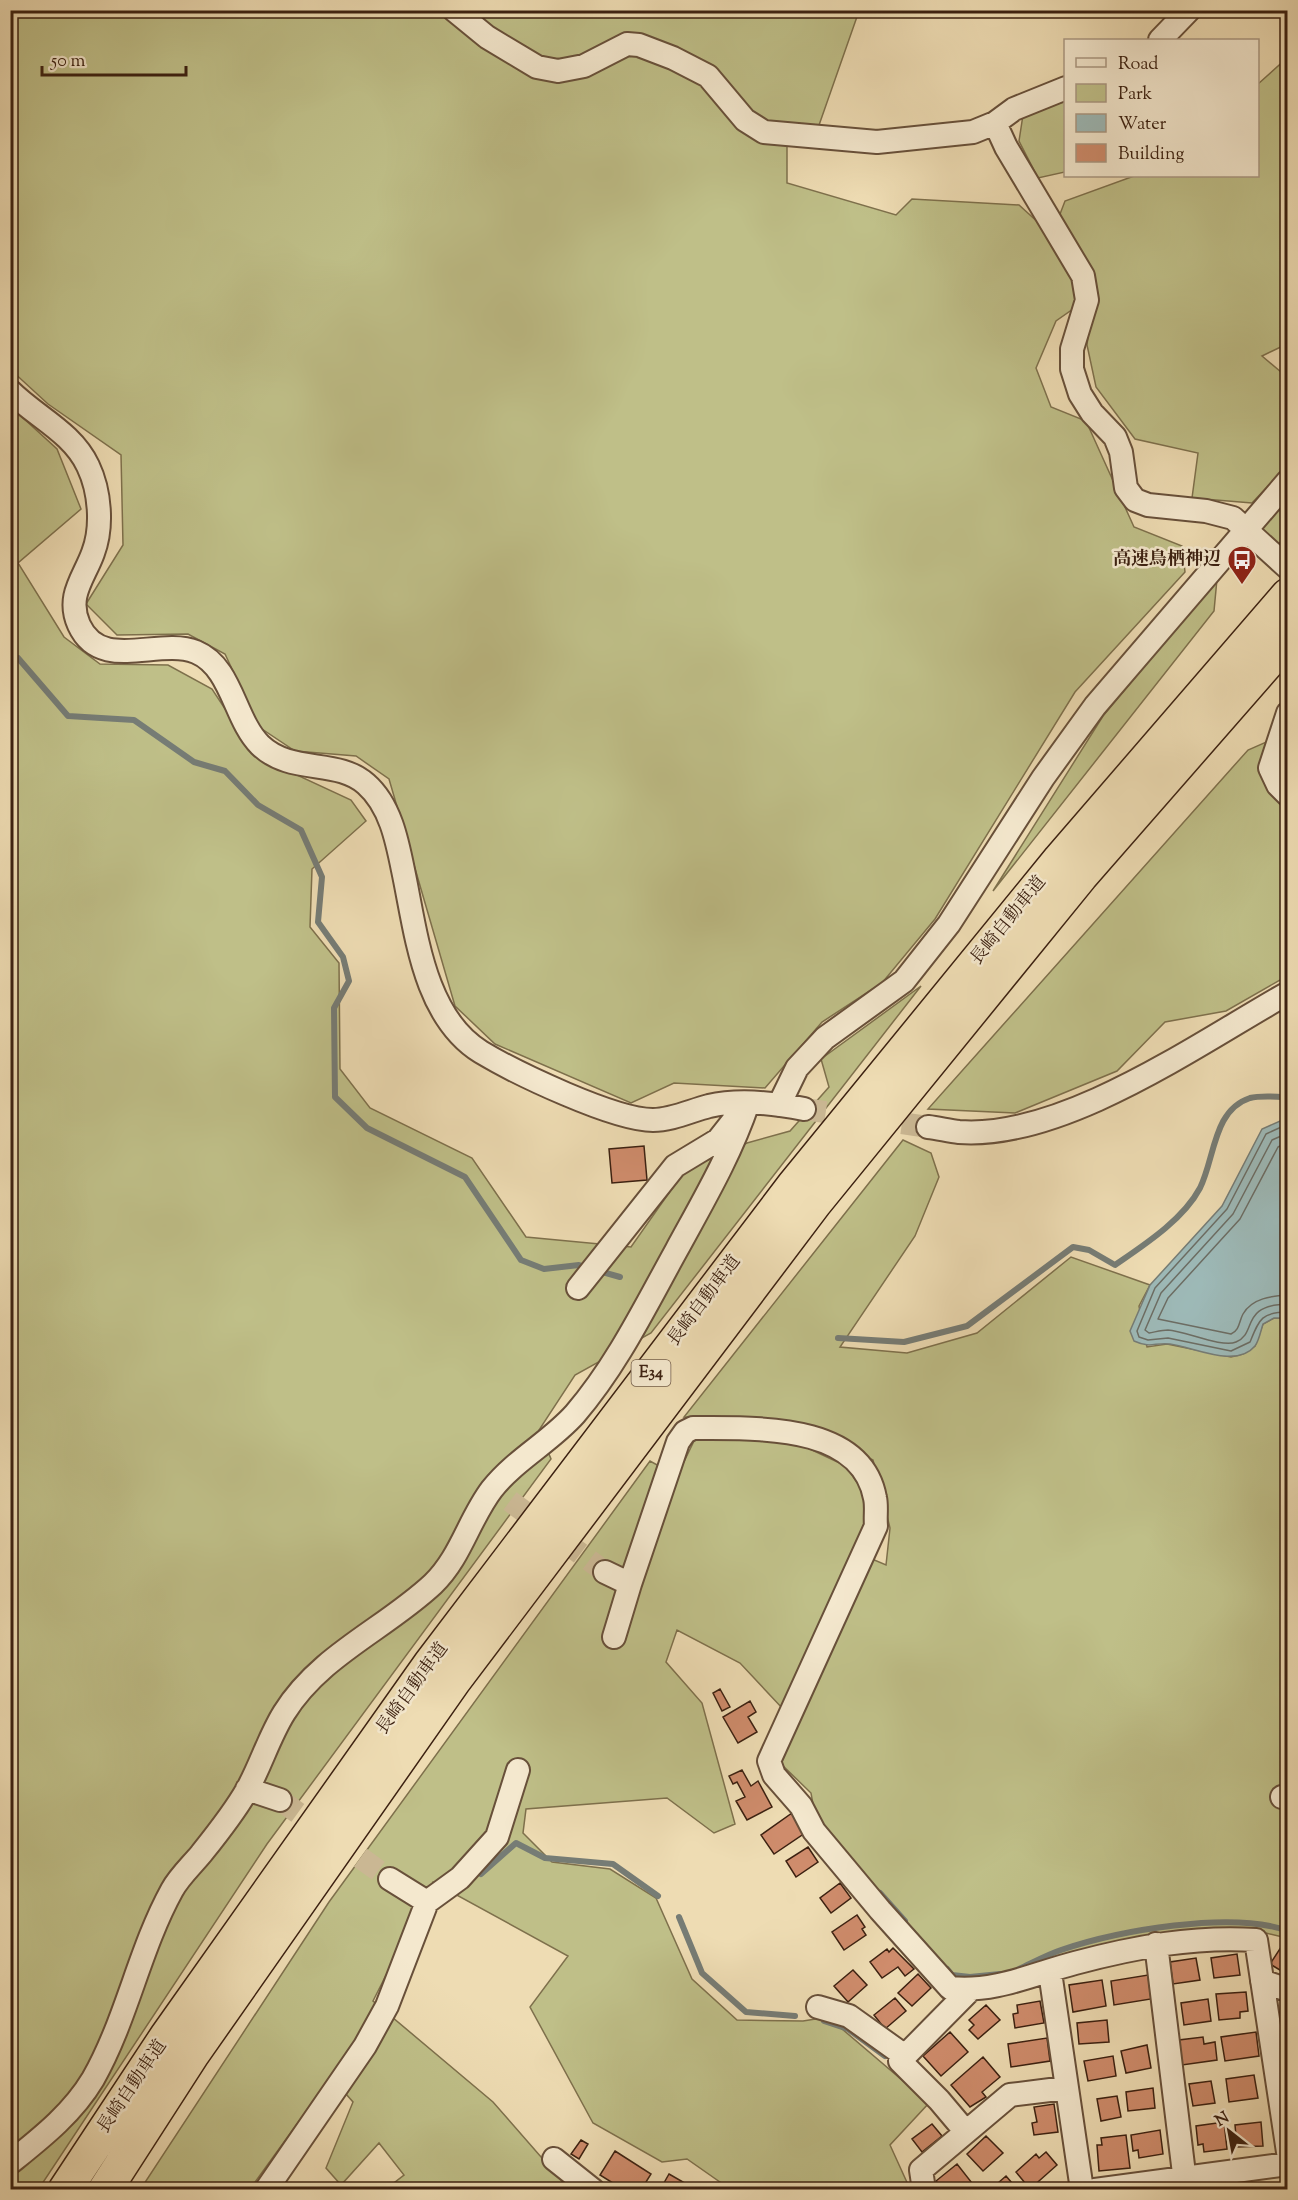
<svg xmlns="http://www.w3.org/2000/svg" width="1298" height="2200" font-family="'Sorts Mill Goudy','Noto Serif JP',serif">
	<style>
		.green { fill: #bfbf88; stroke: #7e704c; stroke-width: 1.5 }
		.water { fill: #9db9b7; stroke: #767c75; stroke-width: 1.5 }
		.lines { fill: none; stroke-linecap: round; stroke-linejoin: round }
		.shore { stroke: #6c6d64; stroke-width: 1.5 }
		.stream { stroke: #767c75; stroke-width: 6 }
		.building { fill: #cf8c6c; stroke: #3c2111; stroke-width: 1.5 }
		.street-tunnel { stroke: #cab793; stroke-width: 22; stroke-dasharray: 22 11; stroke-linecap: butt }
		.street-casing { stroke: #68503a; stroke-width: 26 }
		.highway-casing { stroke: #3c2111; stroke-width: 36 }
		.street { stroke: #f4e8ce; stroke-width: 22 }
		.highway { stroke: #eedcb3; stroke-width: 33 }
		.labels { text-anchor: middle; dominant-baseline: central; stroke-width: 5; stroke-linejoin: round; paint-order: stroke }
		.shield { fill: #f4e8ce; stroke: #735d4a; stroke-width: 1.5 }
		.shield-label { font-size: 16px; font-weight: bold; fill: #3c2111 }
		.poi-label { font-size: 18px; font-weight: bold; fill: #3c2111; stroke: #f4e8ce; text-anchor: end }
		.street-label { font-size: 18px; fill: #3c2111; stroke: #f4e8ce }
	</style>
	<rect width="100%" height="100%" fill="#eedcb3"/>
	<filter id="stains"><feTurbulence type="fractalNoise" baseFrequency=".00333" numOctaves="4"/><feColorMatrix values="0 0 0 0 .2 0 0 0 0 .09 0 0 0 0 .02 0 0 0 .5 -.17"/></filter>
	<radialGradient id="worn" r=".72"><stop offset=".6" stop-color="#630" stop-opacity="0"/><stop offset="1" stop-color="#630" stop-opacity=".3"/></radialGradient>
	<path class="green" d="M10 11H859L818 128 787 127V183L896 215 912 199 1019 205 1052 235 1065 201 1134 176H1258V84L1287 58V344L1262 356 1287 377V466L1252 503 1192 498 1198 453 1135 439 1096 387 1087 345 1093 295 1056 321 1036 368 1051 407 1086 421 1134 527 1182 546 1185 572 1075 692 935 919 882 983 822 1022 765 1088 674 1083 631 1103 495 1044 455 1006 389 779 356 756 295 751 259 727 225 654 188 634 117 635 86 604 123 545 121 455 48 404 11 370Z
		M1065 99V172L1038 178 1019 141 1023 115Z
		M10 406 57 449 81 509 18 563 64 637 100 664 168 665 212 689 256 756 351 800 366 821 312 869 310 927 339 963 340 1069 370 1108 472 1158 526 1237 631 1247 685 1170 747 1143 790 1131 829 1087 821 1059 921 986 651 1333 575 1375 539 1430 551 1459 267 1844 38 2190 10 2189Z
		M1287 498V535L1277 546 1259 525Z
		M1217 579 1214 611 993 891 1103 716Z
		M1287 733V976L1226 1011 1165 1022 1117 1071 1015 1113 928 1109 1248 750Z
		M903 1140 931 1153 939 1177 915 1236 840 1347 907 1353 977 1333 1071 1257 1150 1285 1139 1306 1147 1347 1167 1344 1231 1357 1243 1354 1255 1346 1263 1324 1274 1318H1287V1938L1245 1928 1159 1933 1061 1955 1012 1974 952 1983 817 1826 811 1793 779 1762 872 1559 886 1565 890 1528 873 1460 800 1423 684 1417Z
		M696 1437 793 1441 846 1466 866 1496 864 1527 783 1709 740 1663 677 1630 666 1662 702 1703 735 1824 714 1833 667 1798 526 1809 523 1833 552 1862 610 1869 656 1898 692 1979 737 2020 803 2021 828 2017 929 2103 890 2145 910 2189H730L687 2159 662 2162 593 2123 530 2007 568 1956 433 1882 373 2001 493 2102 569 2189H386L404 2175 379 2143 341 2185 326 2168 353 2102 331 2077 250 2189 140 2190 329 1902 650 1461 677 1476Z"/>
	<path class="water" d="M1287 1118V1318H1274L1263 1324C1261 1330 1259 1341 1255 1346 1236 1369 1194 1347 1170 1344 1154 1342 1152 1349 1134 1341L1130 1331 1150 1285 1222 1206 1262 1129Z"/>
	<g class="lines">
		<path class="shore" d="M1288 1124 1266 1134 1227 1209 1155 1288 1137 1331 1139 1337 1148 1340 1168 1338 1231 1351 1250 1342C1259 1320 1261 1312 1288 1312
			M1288 1133 1272 1140 1233 1214 1161 1293 1145 1330 1149 1333C1155 1332 1162 1330 1168 1330 1185 1331 1222 1348 1236 1342 1258 1333 1239 1305 1288 1304
			M1288 1142 1278 1147 1240 1219 1168 1298 1158 1319 1231 1334C1240 1330 1239 1321 1243 1314 1252 1298 1272 1296 1288 1295"/>
		<path class="stream" d="M10 656 18 658 68 716 134 720 194 762 225 771 258 805 301 830 322 877 318 922 343 957 349 981 334 1008 335 1097 367 1128 465 1177 521 1260 544 1269 579 1265 589 1268
			M599 1271 620 1277
			M838 1338 904 1342 967 1326 1073 1247 1089 1250 1115 1265C1144 1245 1183 1220 1200 1188 1215 1158 1213 1110 1250 1098 1261 1095 1276 1097 1288 1097
			M481 1874 516 1843 545 1858 613 1864 658 1896
			M880 1893 905 1921
			M679 1917 702 1973 746 2012 795 2016
			M947 1969 952 1975 970 1977 1000 1974
			M1019 1969C1032 1963 1046 1955 1061 1950 1117 1931 1231 1910 1288 1931
			M824 2021 848 2029 885 2056"/>
	</g>
	<path class="building" d="M644 1146 647 1180 612 1183 609 1149Z
		M720 1689 730 1707 722 1711 713 1693Z
		M750 1701 756 1712 748 1717 757 1732 738 1743 723 1717Z
		M742 1770 751 1786 758 1781 772 1807 747 1820 736 1801 745 1797 737 1782 733 1784 729 1776Z
		M792 1813 805 1833 774 1854 761 1835Z
		M808 1847 818 1862 796 1877 786 1861Z
		M840 1883 851 1898 831 1913 820 1898Z
		M857 1915 865 1927 862 1929 866 1935 844 1950 832 1932Z
		M1285 1941 1288 1943V1975L1270 1964Z
		M893 1948 914 1969 905 1976 898 1967 882 1978 870 1962 887 1949 889 1952Z
		M1237 1954 1240 1975 1214 1978 1211 1958Z
		M1196 1958 1200 1980 1173 1984 1170 1962Z
		M853 1970 867 1985 848 2002 834 1986Z
		M918 1974 931 1988 912 2006 898 1993Z
		M1148 1975 1151 1999 1114 2005 1111 1981Z
		M1102 1980 1106 2006 1073 2012 1069 1985Z
		M1246 1992 1248 2011 1240 2012V2018L1219 2020 1216 1994Z
		M895 1998 906 2011 885 2029 874 2015Z
		M1208 1999 1211 2021 1184 2025 1181 2003Z
		M1040 2001 1044 2023 1015 2028 1013 2014 1018 2013 1017 2005Z
		M986 2005 1000 2020 978 2039 969 2030 974 2025 969 2020Z
		M1107 2020 1109 2042 1079 2044 1077 2023Z
		M1288 2021V2043L1282 2044 1278 2022Z
		M950 2032 968 2052 941 2076 923 2056Z
		M1256 2032 1259 2056 1225 2061 1221 2037Z
		M1203 2037 1204 2044 1215 2042 1217 2060 1182 2065 1179 2040Z
		M1047 2038 1050 2061 1011 2067 1008 2044Z
		M1147 2045 1151 2068 1126 2073 1121 2051Z
		M1113 2056 1116 2076 1088 2081 1084 2061Z
		M983 2057 1000 2077 982 2092 986 2097 970 2107 951 2085Z
		M1254 2075 1258 2098 1229 2102 1226 2079Z
		M1211 2081 1215 2103 1193 2106 1189 2084Z
		M1153 2088 1155 2108 1128 2111 1126 2092Z
		M1117 2096 1121 2117 1101 2121 1097 2099Z
		M1054 2104 1058 2132 1034 2135 1032 2123 1037 2122 1034 2107Z
		M1224 2122 1227 2149 1204 2152 1203 2144 1198 2145 1196 2126Z
		M1261 2122 1263 2146 1237 2147 1235 2125Z
		M932 2124 942 2136 922 2152 912 2139Z
		M1160 2130 1163 2154 1139 2158 1138 2150 1133 2151 1131 2135Z
		M1126 2135 1130 2168 1099 2171 1097 2145H1102L1101 2138Z
		M986 2136 1003 2153 983 2171 967 2154Z
		M581 2140 588 2144 579 2159 571 2154Z
		M615 2151 651 2174 641 2190H624L600 2175Z
		M1046 2152 1057 2165 1030 2189 1016 2172 1036 2154 1039 2158Z
		M957 2164 972 2183 963 2190H943L936 2181Z
		M669 2174 690 2186 688 2190H660Z
		M1006 2176 1018 2190H990Z"/>
	<g class="lines">
		<path class="street-tunnel" d="M804 1109 928 1127
			M510 1501 605 1572
			M280 1800 390 1879"/>
		<g class="street-casing">
			<path id="street" d="M454 10 487 37 537 67 558 71 584 66 627 44 639 45 673 58 708 76 745 120 764 132 877 142 973 132 995 123 1006 147 1083 276 1087 300 1072 349V369L1080 394 1092 413 1115 437 1121 452 1126 488 1135 500 1148 505 1206 511 1233 518 1288 568
				M1160 40 1189 10
				M995 123 1014 109 1066 88
				M10 391C36 417 72 432 88 466 100 491 103 527 93 553 84 578 66 596 79 625 101 673 158 637 196 652 232 667 234 719 260 745 291 775 337 758 366 784 390 805 397 840 403 870 416 931 423 1016 481 1052 516 1073 614 1120 653 1120 672 1120 690 1111 709 1106 739 1099 774 1103 804 1109
				M1288 713 1270 768 1278 785 1288 795
				M779 1105 797 1068 825 1038 904 981 949 924 1043 778 1095 706 1288 481
				M928 1127C938 1128 949 1131 959 1132 1063 1140 1199 1043 1288 993
				M578 1288 675 1166 718 1140 737 1116
				M605 1572 630 1584 678 1442 685 1432 693 1428C751 1429 861 1421 875 1498 877 1506 875 1517 876 1526L769 1761 774 1775 801 1806 814 1831 880 1910 950 1988C994 1993 1033 1974 1075 1963 1135 1947 1194 1936 1256 1940L1288 2152
				M614 1637 630 1584
				M247 1789 280 1800
				M1282 1797 1288 1799
				M427 1902 460 1878 497 1837 518 1770
				M1156 1944 1186 2190
				M1050 1972 1082 2190
				M1262 1981 1288 1990
				M818 2007 849 2016 905 2056
				M966 2132 939 2100 900 2061 970 1990
				M554 2159 593 2190
				M10 2163C41 2138 72 2114 93 2079 127 2019 139 1950 172 1890 179 1877 191 1866 201 1854 217 1834 234 1813 247 1790 261 1765 269 1737 284 1713 320 1655 385 1629 433 1584 461 1557 469 1519 492 1489 516 1459 550 1442 575 1414 617 1365 645 1307 676 1251 702 1203 730 1156 748 1103
				M266 2190 365 2046 387 2006 427 1902 390 1879
				M924 2190 921 2170 1010 2095 1066 2088
				M1095 2190 1288 2164"/>
		</g>
		<g class="highway-casing">
			<path id="highway" d="M65 2190 166 2037 430 1664 793 1186 1060 859 1288 595
				M105 2190 192 2055 454 1681 815 1203 1081 876 1288 639"/>
		</g>
		<use href="#street" class="street"/>
		<use href="#highway" class="highway"/>
	</g>
	<defs>
		<g id="bus-pin" transform="scale(1.5)"><path d="M0 17L-7.5 6A9.5 9.5 0 1 1 7.5 6Z" fill="#8f2418" stroke="#f4e8ce"/><path d="M-5-6H5V4H4V6H2V4H-2V6H-4V4H-5ZM-3.5-4V0h7V-4ZM-3.5 1.2v1.5H-2V1.2ZM2 1.2v1.5H3.5V1.2Z" fill="#fff"/></g>
	</defs>
	<g fill-rule="evenodd">
		<use href="#bus-pin" x="1242" y="560"/>
	</g>
	<g class="labels">
		<rect class="shield" x="631.5" y="1360" width="39" height="26" rx="4.5"/>
		<g class="shield-label">
			<text x="651" y="1373">E34</text>
		</g>
		<g class="poi-label">
			<text x="1221" y="560">高速鳥栖神辺</text>
		</g>
		<g class="street-label">
			<text transform="translate(1009 921) rotate(-51)">長崎自動車道</text>
			<text transform="translate(705 1301) rotate(-53)">長崎自動車道</text>
			<text transform="translate(413 1689) rotate(-54)">長崎自動車道</text>
			<text transform="translate(133 2087) rotate(-56)">長崎自動車道</text>
		</g>
	</g>
	<rect width="1298" height="2200" fill="none" stroke="#eedcb3" stroke-width="36"/>
	<rect x="12" y="12" width="1274" height="2176" fill="none" stroke="#3c2111" stroke-width="3"/>
	<rect x="18" y="18" width="1262" height="2164" fill="none" stroke="#3c2111" stroke-width="1.5"/>
	<rect x="1064" y="39" width="195" height="138" fill="#f4e8ce" stroke="#aa9882" stroke-width="1.5"/>
	<rect x="1076" y="58" width="30" height="9" fill="#f4e8ce" stroke="#aa9882" stroke-width="1.5"/>
	<text x="1118" y="69" font-size="18" fill="#3c2111">Road</text>
	<rect x="1076" y="84" width="30" height="18" fill="#bfbf88" stroke="#aa9882" stroke-width="1.5"/>
	<text x="1118" y="99" font-size="18" fill="#3c2111">Park</text>
	<rect x="1076" y="114" width="30" height="18" fill="#9db9b7" stroke="#aa9882" stroke-width="1.5"/>
	<text x="1118" y="129" font-size="18" fill="#3c2111">Water</text>
	<rect x="1076" y="144" width="30" height="18" fill="#cf8c6c" stroke="#aa9882" stroke-width="1.5"/>
	<text x="1118" y="159" font-size="18" fill="#3c2111">Building</text>
	<g transform="translate(1229 2131) rotate(329)" stroke="#f4e8ce" stroke-width="4.5" paint-order="stroke">
	<path d="M0-4.5L10 22L0 15L-10 22Z" fill="#3c2111"/>
	<text y="-9" font-size="16" font-weight="bold" text-anchor="middle" fill="#3c2111">N</text>
	</g>
	<path d="M42 66v9h144v-9" fill="none" stroke="#3c2111" stroke-width="3"/>
	<text x="51" y="66" font-size="18" fill="#3c2111" stroke="#f4e8ce" stroke-width="4.5" paint-order="stroke">50 m</text>
	<rect width="100%" height="100%" filter="url(#stains)"/>
	<rect width="100%" height="100%" fill="url(#worn)"/>
</svg>
